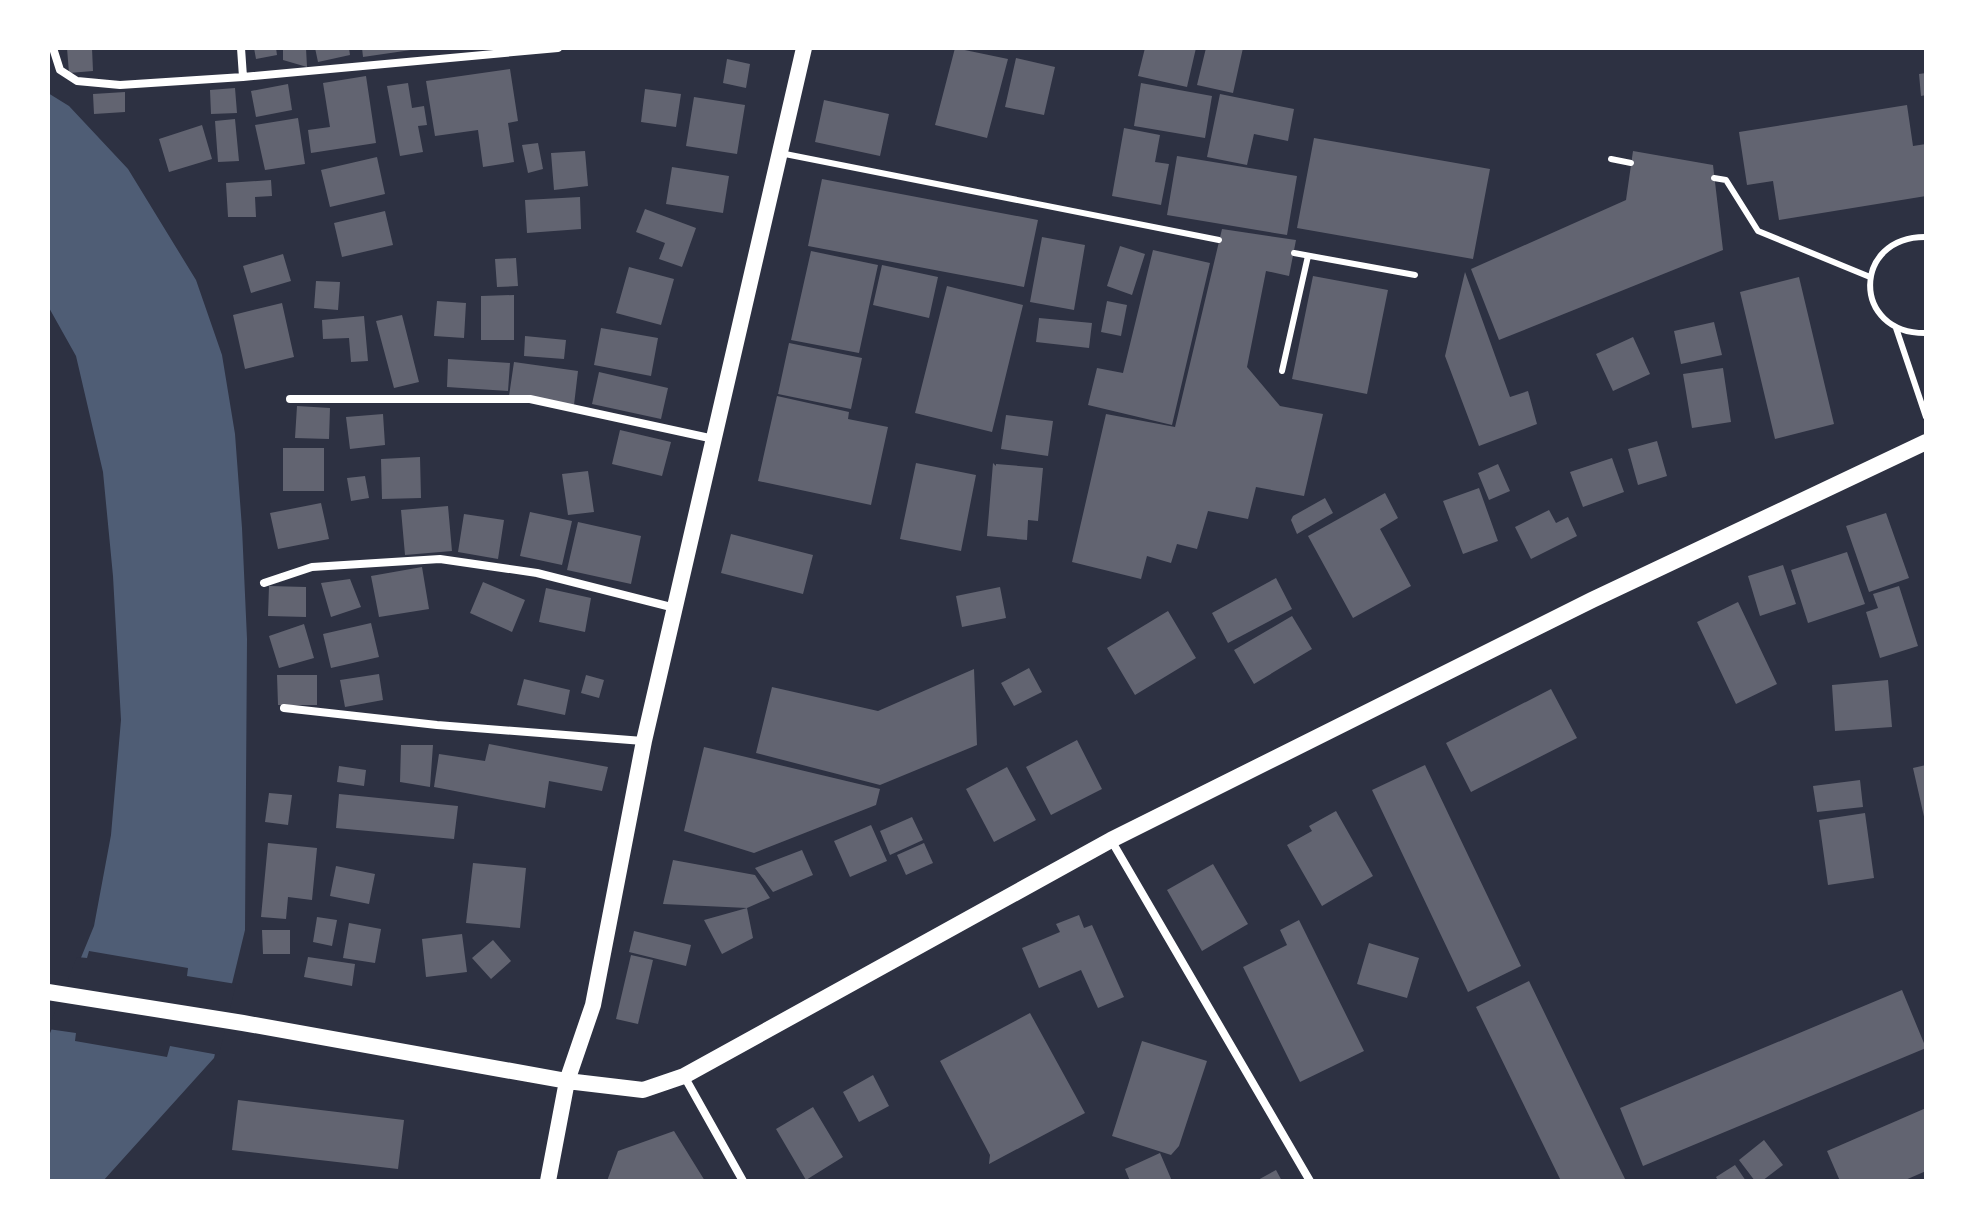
<svg xmlns="http://www.w3.org/2000/svg" width="1974" height="1229" font-family="'Source Sans 3',sans-serif">
	<style>
		.water { fill: #4f5d75 }
		.pier { fill: #2d3142 }
		.building { fill: #626471 }
		.lines { fill: none; stroke-linecap: round; stroke-linejoin: round }
		.service { stroke: #fff; stroke-width: 6 }
		.minor { stroke: #fff; stroke-width: 8 }
		.secondary { stroke: #fff; stroke-width: 16 }
	</style>
	<rect width="100%" height="100%" fill="#2d3142"/>
	<path class="water" d="M48 93 69 106 128 169 196 280 222 355 235 434 242 528 247 639 245 930 214 1058 103 1181H48V1038L94 926 111 835 121 720 113 576 103 472 76 356 48 306Z"/>
	<path class="pier" d="M89 951 188 968 187 976 236 984 219 1055 170 1046 167 1057 75 1041 76 1033 48 1029 77 957 87 958Z"/>
	<path class="building" d="M67 48H92L93 71 69 73Z
		M254 48H276L277 55 256 59Z
		M283 48H306L307 67 283 60Z
		M315 48H349L350 55 318 62Z
		M362 48H411V50L363 57Z
		M955 48 1008 59 987 138 935 125Z
		M1145 48H1196L1187 87 1138 76Z
		M1206 48H1243L1233 93 1197 85Z
		M1016 58 1055 67 1044 115 1005 107Z
		M727 59 750 64 746 88 723 83Z
		M510 69 518 121 508 123 514 162 483 167 478 130 435 136 426 81Z
		M1926 73V95L1921 96 1919 74Z
		M366 76 376 143 311 153 308 130 330 127 323 83Z
		M408 83 412 108 424 106 427 125 418 126 423 152 400 156 387 86Z
		M1141 83 1212 96 1205 138 1134 126Z
		M288 84 292 110 256 117 251 91Z
		M235 88 237 113 211 114 210 90Z
		M645 89 681 94 676 127 641 122Z
		M125 92V112L94 114 93 94Z
		M1220 94 1294 109 1288 141 1254 134 1247 165 1207 157Z
		M694 97 745 105 737 154 686 146Z
		M824 100 889 114 880 156 815 142Z
		M1907 105 1913 146 1926 144V196L1779 220 1773 181 1747 185 1739 132Z
		M298 118 305 164 265 170 255 125Z
		M235 119 239 161 218 162 215 121Z
		M202 125 212 159 169 172 159 139Z
		M1124 128 1160 135 1155 162 1169 164 1161 205 1112 196Z
		M1314 138 1490 169 1473 259 1297 228Z
		M538 143 543 169 528 173 522 145Z
		M585 151 588 186 554 190 551 153Z
		M1633 151 1713 165 1723 250 1499 340 1471 269 1626 200Z
		M1177 156 1297 176 1287 235 1167 215Z
		M377 157 385 194 330 207 321 170Z
		M672 167 729 176 723 213 666 204Z
		M822 179 1038 220 1024 287 808 246Z
		M271 180 272 196 255 197 256 217H228L226 183Z
		M580 197 581 229 527 233 525 200Z
		M645 209 696 228 682 267 659 259 665 243 636 232Z
		M385 211 393 245 342 257 334 223Z
		M1222 229 1296 240 1289 276 1266 271 1247 367 1280 406 1323 414 1304 496 1256 487 1248 519 1208 511 1197 549 1177 544 1171 563 1147 556 1141 579 1072 562 1106 414 1175 427Z
		M1042 237 1085 245 1074 310 1030 302Z
		M1120 246 1145 254 1132 295 1107 286Z
		M1153 250 1210 263 1172 425 1088 405 1097 368 1123 373Z
		M811 251 878 265 859 353 791 340Z
		M283 254 291 281 251 293 243 266Z
		M516 258 518 286 497 287 495 259Z
		M882 265 938 277 929 318 873 305Z
		M629 267 674 279 661 325 616 313Z
		M1465 272 1510 397 1528 391 1537 424 1479 446 1445 356Z
		M1313 276 1388 290 1367 394 1292 379Z
		M1799 277 1834 424 1775 439 1740 292Z
		M316 281 340 282 338 310 314 308Z
		M947 286 1023 305 992 432 915 413Z
		M514 295V340H481V296Z
		M437 301 466 303 464 338 434 336Z
		M1107 301 1127 305 1121 336 1101 332Z
		M282 303 294 357 245 369 233 315Z
		M402 315 419 382 394 388 376 321Z
		M364 316 368 361 351 362 349 338 323 339 322 320Z
		M1039 318 1092 323 1089 348 1036 342Z
		M1714 322 1722 355 1681 364 1674 331Z
		M601 328 658 338 651 376 594 365Z
		M525 336 566 340 564 359 524 356Z
		M1633 337 1650 374 1613 391 1596 354Z
		M789 343 862 358 851 409 778 394Z
		M448 359 510 363 508 391 447 387Z
		M514 362 578 371 574 405 509 396Z
		M1723 368 1731 422 1692 428 1683 374Z
		M599 372 668 388 661 419 592 404Z
		M777 396 849 412 848 419 888 427 871 505 758 481Z
		M297 406 330 408 329 439 295 438Z
		M383 414 385 445 350 449 346 417Z
		M1006 415 1053 421 1048 456 1001 449Z
		M620 430 671 442 662 476 612 464Z
		M1657 441 1667 476 1638 485 1628 449Z
		M283 448H324V491H283Z
		M420 457 421 498 382 499 381 459Z
		M1612 458 1624 492 1583 507 1570 472Z
		M916 463 976 475 961 551 900 539Z
		M993 463 996 466V464L1043 468 1038 521 1028 520 1027 540 987 536Z
		M1498 464 1510 491 1489 500 1478 473Z
		M588 471 594 512 568 515 562 474Z
		M365 476 369 498 351 501 347 478Z
		M1479 488 1498 541 1463 554 1443 501Z
		M1385 493 1398 518 1380 529 1411 586 1353 618 1308 536Z
		M1325 498 1333 513 1297 534 1291 520 1293 516Z
		M321 503 329 539 278 549 270 513Z
		M448 506 452 551 405 555 401 510Z
		M1549 510 1556 523 1568 517 1577 536 1531 559 1515 527Z
		M530 512 572 521 562 565 520 556Z
		M1886 513 1909 578 1869 592 1846 526Z
		M464 514 504 520 498 559 458 552Z
		M578 522 641 536 631 584 567 570Z
		M731 534 813 555 803 594 721 573Z
		M1847 552 1865 604 1808 623 1791 570Z
		M1783 565 1796 604 1760 616 1748 576Z
		M422 567 429 609 379 617 371 576Z
		M1276 578 1292 609 1228 643 1212 613Z
		M350 579 361 607 331 617 321 583Z
		M483 582 525 600 512 632 470 613Z
		M269 586 306 587V617L268 616Z
		M1899 586 1918 646 1880 658 1866 612 1878 608 1873 594Z
		M1000 587 1006 618 962 627 956 596Z
		M546 588 591 598 585 632 539 622Z
		M1738 602 1777 684 1736 704 1697 622Z
		M1168 611 1196 658 1135 695 1107 648Z
		M1292 616 1312 649 1254 684 1234 650Z
		M371 623 379 657 331 668 323 634Z
		M304 624 314 658 279 668 269 636Z
		M1029 668 1042 692 1014 706 1001 683Z
		M974 669 977 745 880 785 756 753 772 687 878 711Z
		M379 674 383 700 345 707 340 680Z
		M277 675H317V705H278Z
		M586 675 604 680 599 698 581 693Z
		M524 679 570 690 565 715 517 705Z
		M1888 680 1892 727 1835 731 1832 685Z
		M1551 689 1577 738 1471 792 1446 743Z
		M1077 740 1102 789 1051 815 1026 767Z
		M489 744 608 767 602 791 549 781 545 808 434 787 439 754 485 761Z
		M401 745H433L430 787 400 782Z
		M704 747 880 789 876 805 754 853 684 831Z
		M1425 765 1521 966 1468 992 1372 790Z
		M1926 765V820L1925 821 1913 768Z
		M339 766 366 770 364 786 337 782Z
		M1007 767 1036 820 994 842 966 789Z
		M1860 780 1863 807 1817 812 1813 786Z
		M269 793 292 795 288 825 265 822Z
		M339 794 458 806 454 839 336 828Z
		M1336 811 1373 876 1322 906 1287 845 1312 831 1309 826Z
		M1865 813 1874 878 1828 885 1819 820Z
		M912 817 923 840 890 855 880 831Z
		M871 825 887 861 850 877 834 841Z
		M268 843 317 848 312 900 288 897 286 919 261 917Z
		M924 843 933 863 906 875 897 855Z
		M802 850 813 875 773 892 755 868Z
		M673 860 755 875 770 898 747 908 663 904Z
		M473 863 526 868 520 928 466 923Z
		M1213 864 1248 924 1202 951 1167 890Z
		M336 866 375 874 369 904 330 896Z
		M747 908 753 938 722 954 704 920Z
		M1079 915 1084 928 1092 925 1124 997 1098 1008 1081 970 1039 988 1022 948 1060 932 1056 924Z
		M317 917 337 920 332 946 313 942Z
		M1299 920 1364 1051 1300 1082 1243 967 1287 945 1280 930Z
		M349 923 381 929 375 963 343 958Z
		M262 930H290V954H263Z
		M634 931 691 945 686 966 629 952Z
		M462 934 467 972 426 977 422 939Z
		M493 940 511 961 491 979 472 958Z
		M1369 943 1419 958 1407 998 1357 984Z
		M631 955 653 960 638 1024 616 1019Z
		M308 957 355 964 352 986 304 977Z
		M1529 981 1626 1181H1561L1476 1007Z
		M1902 990 1926 1048 1643 1166 1620 1108Z
		M1030 1013 1085 1113 989 1164 990 1155 940 1061Z
		M1142 1041 1207 1061 1179 1146 1171 1155 1112 1136Z
		M873 1075 889 1106 859 1122 843 1092Z
		M238 1100 404 1120 398 1169 232 1150Z
		M813 1107 843 1157 806 1180 776 1129Z
		M1926 1108V1171L1903 1181H1840L1827 1151Z
		M674 1131 705 1181H607L618 1151Z
		M1764 1140 1783 1165 1762 1181H1755L1739 1160Z
		M1160 1153 1172 1181H1130L1125 1169Z
		M1735 1165 1746 1181H1718L1716 1177Z
		M1276 1170 1282 1181H1256Z"/>
	<g class="lines">
		<path class="service" d="M780 153 1219 240
			M1611 159 1631 163
			M1714 178 1726 180 1758 231 1870 277
			M1926 237C1852 236 1851 334 1926 333
			M1294 253 1415 275
			M1896 328 1926 417
			M1282 371 1308 256"/>
		<path class="minor" d="M53 48 60 70 77 81 120 85 243 77 558 48
			M241 48 243 77
			M290 399H530L714 439
			M264 583 312 567 440 559 537 573 675 608
			M284 708 437 725 643 741
			M1111 840 1310 1181
			M684 1076 743 1181"/>
		<path class="secondary" d="M48 992 243 1023 567 1081 643 1090 684 1076 1111 840 1592 600 1926 442
			M548 1181 567 1081 593 1005 644 741 804 48"/>
	</g>
	<rect width="1974" height="1229" fill="none" stroke="#ffffff" stroke-width="100"/>
</svg>
